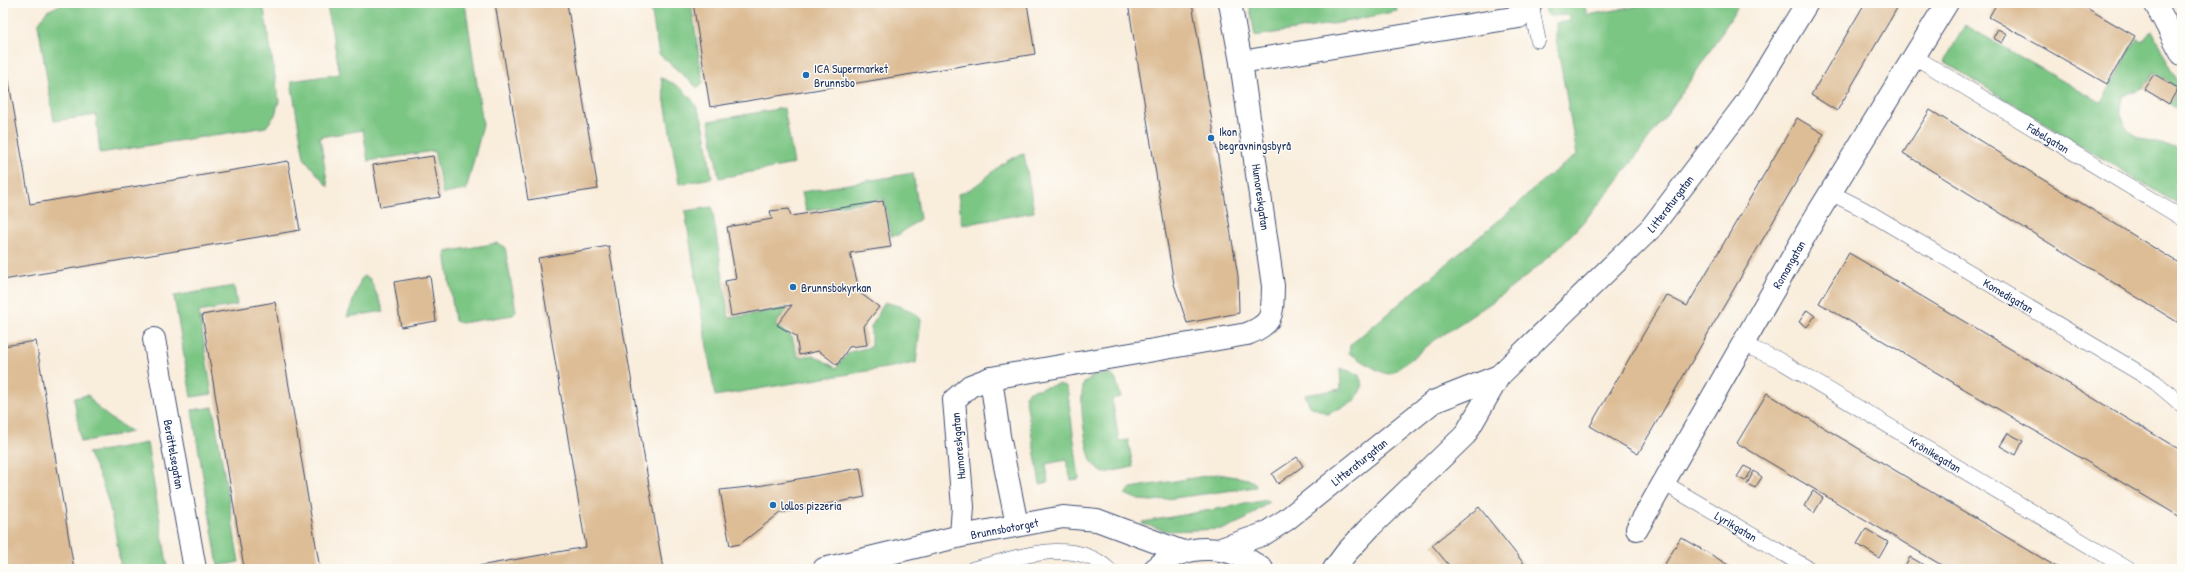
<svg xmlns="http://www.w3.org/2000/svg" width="2185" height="572" font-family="'Patrick Hand',sans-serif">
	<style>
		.green { fill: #7cc684; stroke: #4c7a71 }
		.building { fill: #ddbd96 }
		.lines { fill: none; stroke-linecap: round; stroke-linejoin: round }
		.service-casing { stroke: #3c4c71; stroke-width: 16 }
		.minor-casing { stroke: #3c4c71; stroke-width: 24 }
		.tertiary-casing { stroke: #3c4c71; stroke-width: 24 }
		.secondary-casing { stroke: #3c4c71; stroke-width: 24 }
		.service { stroke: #fff; stroke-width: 15 }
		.minor { stroke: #fff; stroke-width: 22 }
		.tertiary { stroke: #fff; stroke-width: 22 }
		.secondary { stroke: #fff; stroke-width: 22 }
		.poi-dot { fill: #1f6fb2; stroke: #fdfcf7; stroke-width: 1.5 }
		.labels { text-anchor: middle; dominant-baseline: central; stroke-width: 3; stroke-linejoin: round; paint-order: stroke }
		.poi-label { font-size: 12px; fill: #1b2f5e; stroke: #fdfcf7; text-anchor: start }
		.street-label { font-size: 12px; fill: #1b2f5e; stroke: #fdfcf7 }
	</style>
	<rect width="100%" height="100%" fill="#fdfcf7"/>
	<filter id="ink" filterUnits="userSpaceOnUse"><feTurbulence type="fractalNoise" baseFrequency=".025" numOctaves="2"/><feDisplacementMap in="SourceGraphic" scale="8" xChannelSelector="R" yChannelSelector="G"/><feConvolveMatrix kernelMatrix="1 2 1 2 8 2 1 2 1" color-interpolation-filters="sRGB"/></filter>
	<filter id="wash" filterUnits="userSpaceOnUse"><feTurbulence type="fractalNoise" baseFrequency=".012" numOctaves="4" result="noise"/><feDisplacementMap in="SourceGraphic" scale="16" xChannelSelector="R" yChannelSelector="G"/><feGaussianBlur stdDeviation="0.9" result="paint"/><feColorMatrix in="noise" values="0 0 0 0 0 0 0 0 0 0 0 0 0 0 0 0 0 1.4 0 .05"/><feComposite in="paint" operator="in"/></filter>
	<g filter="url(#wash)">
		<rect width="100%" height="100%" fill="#f9eddc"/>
		<path class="green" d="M64 3H263L279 101 275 115 266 127 100 153 96 115 54 121 38 24 47 11Z
			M310 3H465L483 125 466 190 443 194 434 151 368 161 363 130 320 137 328 187 304 158 291 81 340 74 327 5 311 7Z
			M650 3H691L703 83 698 88 659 54Z
			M1249 3H1395L1397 11 1345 22 1255 36Z
			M1546 3H1584L1587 15 1656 3H1740C1710 53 1677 101 1642 148 1613 188 1582 227 1545 260 1511 291 1473 315 1435 340 1427 346 1395 373 1389 374 1380 374 1357 357 1349 353L1350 345 1516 206 1543 180 1577 155 1556 39V23L1570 21 1568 15 1550 16 1546 13Z
			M1965 25 2101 103 2137 38 2143 41 2148 33 2152 31 2182 90V113L2170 103 2179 88 2154 72 2143 89 2123 96C2123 101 2120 109 2121 114 2125 142 2160 143 2182 148V207L1944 62Z
			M661 78C709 96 704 135 712 178L679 184Z
			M784 108 794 164 719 178 709 121Z
			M1024 154 1034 212 962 225 958 194C983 188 998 159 1024 154Z
			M913 173 920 219 898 235 891 236 884 199 806 211 802 192Z
			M712 207 729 318 788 308 775 325 792 337 798 357 814 355 836 368 849 352 871 347V327L885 302C897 306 915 309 921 320L916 363 715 396 685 211Z
			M498 243 505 247 516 311 513 315 461 323 455 321 445 252Z
			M365 276 370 279 384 311 347 317 361 279Z
			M234 286 237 305 199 312 212 394 191 397 174 296Z
			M1340 368 1358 374 1363 385 1355 401 1328 414 1310 406 1305 395 1341 389Z
			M1102 374H1111L1116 380 1121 397 1112 399 1119 441 1128 440 1133 467 1104 473C1098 470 1094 466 1091 460 1085 442 1078 401 1084 383L1092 377Z
			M1059 384 1067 387 1079 479 1071 480 1066 460 1046 464 1048 482 1040 484 1025 395 1029 391Z
			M88 395C99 413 115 421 132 432L81 442 74 398Z
			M213 407 239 562 218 566 192 410Z
			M147 443 168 569H121C115 528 109 489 88 453Z
			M1218 474 1248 479 1255 483 1256 487 1152 501 1139 500 1125 494 1131 488Z
			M1267 500 1269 502 1246 519 1224 529 1168 531 1142 524 1143 522Z"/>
		<g id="blocks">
			<path class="building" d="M495 3H567L598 189 528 200Z
				M693 3H1027L1035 54 710 107Z
				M1128 3H1192L1238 276 1239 313 1187 323 1174 284Z
				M1865 3H1900L1837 111 1811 95Z
				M1997 3H2078L2135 36 2107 84 1989 17Z
				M1998 29 2007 34 2002 43 1993 38Z
				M3 47 30 204 288 161 300 230 3 280Z
				M2154 74 2178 88 2169 104 2144 89Z
				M1930 110 2182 265V325L1903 153Z
				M1797 118 1824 134 1638 454 1590 426 1666 295 1687 306Z
				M433 156 440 197 380 207 373 165Z
				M883 201 891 247 850 253 860 293 879 307 864 326 867 345 849 347 837 365 819 351 799 355 796 336 777 325 792 305 731 316 725 281 736 279 727 227 772 219 770 211 789 209 791 216Z
				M609 246 663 569H462L586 547 538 258Z
				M1849 253 2182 451V518L1819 303Z
				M430 276 436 321 401 327 394 282Z
				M275 302 282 345 320 569H244L243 562 202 315Z
				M1807 310 1815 316 1807 327 1799 322Z
				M36 341 74 569H3V346Z
				M1767 393 1796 411 2060 569H1948L1767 461 1737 443Z
				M2008 433 2023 441 2016 455 2000 446Z
				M1297 457 1303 466 1278 484 1272 474Z
				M1744 466 1752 470 1745 481 1737 477Z
				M860 468 865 497 780 513 740 544 730 546 720 490 758 486Z
				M1754 471 1762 477 1755 488 1747 484Z
				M1813 491 1823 498 1814 513 1804 506Z
				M1479 507 1528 569H1452L1432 545Z
				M1866 529 1888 542 1879 558 1857 544Z
				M1681 537 1710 554 1735 569H1662Z
				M1910 557 1926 566 1925 569H1904Z"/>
		</g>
	</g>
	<g filter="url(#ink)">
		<use href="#blocks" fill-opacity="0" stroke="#3c4c71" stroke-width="1"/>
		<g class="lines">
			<g class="service-casing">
				<g id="service">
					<path d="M1531 4 1538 40"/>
					<path id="s1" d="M1915 57 2182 218"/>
					<path id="s2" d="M1831 193 1863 209 2155 382 2182 405"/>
					<path id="s3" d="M1742 344 1777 359 2128 569"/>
					<path id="s4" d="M1664 483 1809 569"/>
					<path d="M973 569C1015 559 1072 535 1108 569"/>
				</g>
			</g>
			<g class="minor-casing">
				<g id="minor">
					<path d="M2155 3 2182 54"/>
					<path d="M1241 62 1519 17 1531 3"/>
					<path id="s5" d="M154 339 195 569"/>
					<path d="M991 378 999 436 1017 525"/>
					<path id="s6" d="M1637 529 1816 216 1947 3"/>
					<path d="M961 536 963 507 954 400 970 386 991 378 1247 334C1275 323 1272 314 1273 286L1241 62 1230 3"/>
					<path id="s7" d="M824 569 961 536 1063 517 1097 520 1183 552"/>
				</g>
			</g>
			<g class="tertiary-casing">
				<g id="tertiary">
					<path id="s8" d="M1221 549 1264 534 1286 520 1433 402 1499 376"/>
					<path id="s9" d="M1334 569 1346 553 1371 526 1465 435 1499 376 1651 228 1746 103 1807 3"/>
				</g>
			</g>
			<g class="secondary-casing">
				<path id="secondary" d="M1155 569C1186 541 1230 544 1262 569"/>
			</g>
			<use href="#service" class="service"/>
			<use href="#minor" class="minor"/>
			<use href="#tertiary" class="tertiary"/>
			<use href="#secondary" class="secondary"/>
		</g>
	</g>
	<g class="poi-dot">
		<circle cx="806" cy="75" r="4"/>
		<circle cx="1211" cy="138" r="4"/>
		<circle cx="793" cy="287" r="4"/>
		<circle cx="773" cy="505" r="4"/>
	</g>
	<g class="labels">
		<g class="poi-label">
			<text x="814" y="68">ICA Supermarket<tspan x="814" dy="14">Brunnsbo</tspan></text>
			<text x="1219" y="131">Ikon<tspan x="1219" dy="14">begravningsbyrå</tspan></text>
			<text x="801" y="287">Brunnsbokyrkan</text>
			<text x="781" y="505">lollos pizzeria</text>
		</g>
		<g class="street-label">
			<text stroke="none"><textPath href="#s1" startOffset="156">Fabelgatan</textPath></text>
			<text transform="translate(1261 197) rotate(82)">Humoreskgatan</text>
			<text stroke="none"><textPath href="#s9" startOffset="499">Litteraturgatan</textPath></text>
			<text stroke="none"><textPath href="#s6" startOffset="305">Romangatan</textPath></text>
			<text stroke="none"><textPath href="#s2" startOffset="205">Komedigatan</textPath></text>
			<text transform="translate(958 446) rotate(-95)">Humoreskgatan</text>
			<text stroke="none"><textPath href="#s5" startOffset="117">Berättelsegatan</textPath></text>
			<text stroke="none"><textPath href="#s3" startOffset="223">Krönikegatan</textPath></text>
			<text stroke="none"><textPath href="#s8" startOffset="165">Litteraturgatan</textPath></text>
			<text stroke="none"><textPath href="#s4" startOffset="84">Lyrikgatan</textPath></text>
			<text stroke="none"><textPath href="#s7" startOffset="185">Brunnsbotorget</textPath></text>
		</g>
	</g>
	<rect width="2185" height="572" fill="none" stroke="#fdfcf7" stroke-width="16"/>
</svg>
